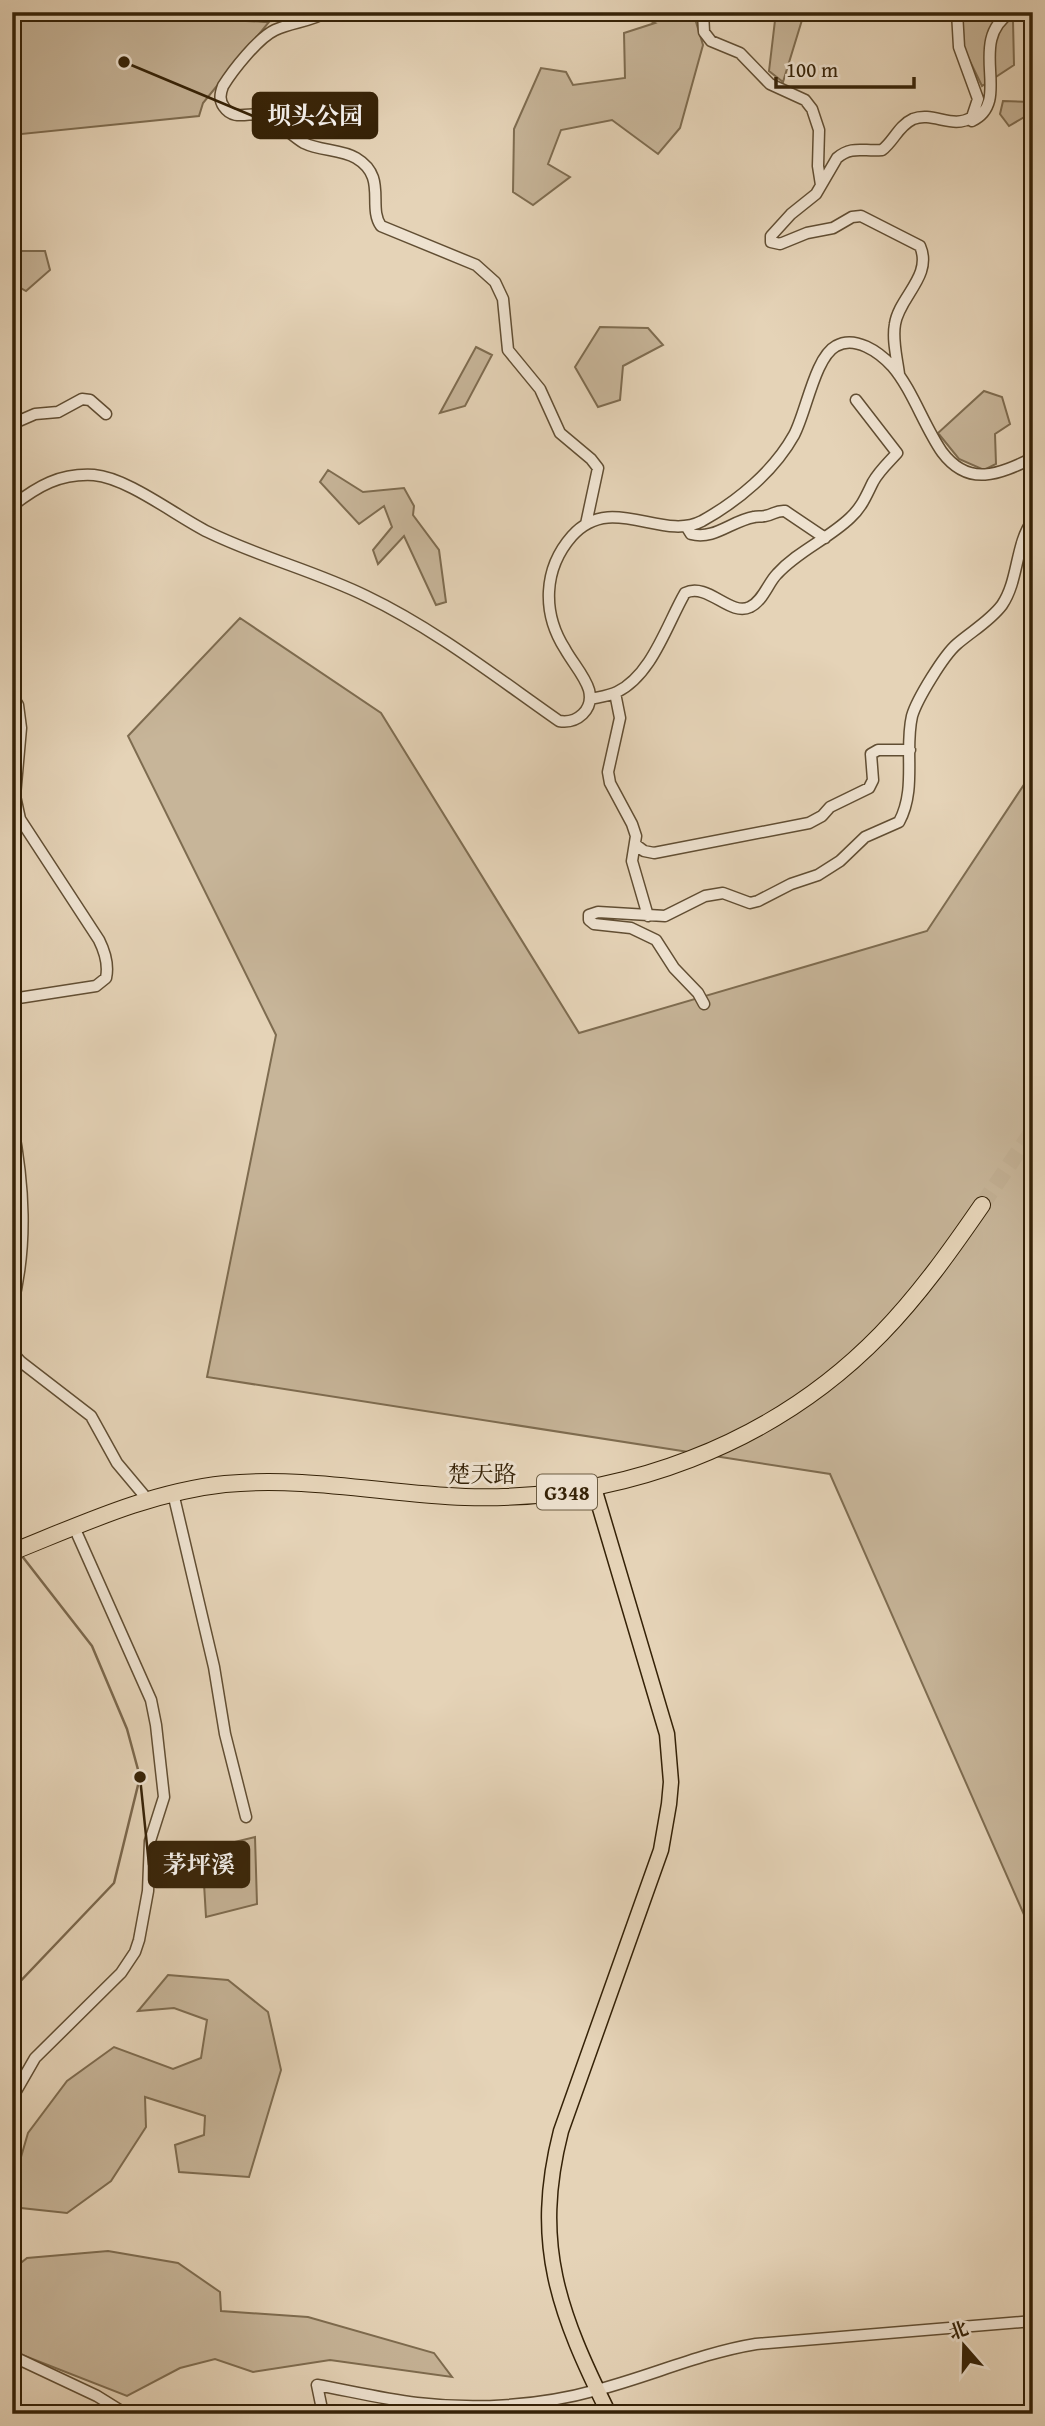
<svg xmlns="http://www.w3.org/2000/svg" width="1045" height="2426" font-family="'Gentium Book Plus','Noto Serif SC',serif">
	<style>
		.green { fill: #c7b599; stroke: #7e6c50; stroke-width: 2 }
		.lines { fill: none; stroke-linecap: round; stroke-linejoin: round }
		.stream { stroke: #7b684d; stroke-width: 2.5 }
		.highway-tunnel { stroke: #c2b094; stroke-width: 16; stroke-dasharray: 16 8; stroke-linecap: butt }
		.minor-casing { stroke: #614e33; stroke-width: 13 }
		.major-casing { stroke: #352207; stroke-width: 17 }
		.highway-casing { stroke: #352207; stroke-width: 18 }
		.minor { stroke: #eee2d0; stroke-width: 10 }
		.major { stroke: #e5d3b7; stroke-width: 14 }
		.highway { stroke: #e5d3b7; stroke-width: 16 }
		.labels { text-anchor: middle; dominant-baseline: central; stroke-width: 6; stroke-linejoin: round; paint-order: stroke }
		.shield { fill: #eee2d0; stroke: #6c5c43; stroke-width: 2 }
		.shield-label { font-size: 21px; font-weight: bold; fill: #352207 }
		.street-label { font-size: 23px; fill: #352207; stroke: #eee2d0 }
		.leader { fill: none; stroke: #352207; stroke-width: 2.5 }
		.callout-dot { fill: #352207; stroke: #eee2d0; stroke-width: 2.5 }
		.callout { fill: #352207; stroke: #352207; stroke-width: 2.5 }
		.callout-label { font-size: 24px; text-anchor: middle; font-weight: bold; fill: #fff }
	</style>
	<rect width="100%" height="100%" fill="#e5d3b7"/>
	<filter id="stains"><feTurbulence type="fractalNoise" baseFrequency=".00286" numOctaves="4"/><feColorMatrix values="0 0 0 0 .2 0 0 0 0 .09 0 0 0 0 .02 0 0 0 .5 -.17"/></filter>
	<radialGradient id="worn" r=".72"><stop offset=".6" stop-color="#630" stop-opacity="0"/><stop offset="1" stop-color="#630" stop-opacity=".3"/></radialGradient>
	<path class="green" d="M12 12H218L226 20 269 22 203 103 199 116 12 135Z
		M633 12H693L703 45 680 128 658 154 612 120 561 130 548 164 570 177 533 205 513 192 514 129 541 68 566 72 573 85 625 78 624 33 655 23Z
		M776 12H811L802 20 783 82 769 71Z
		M962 12H1017L1013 21 1014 65 982 86 964 49Z
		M1003 101 1033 102V112L1009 126 1000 114Z
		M18 251H45L50 270 26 291 12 283V256Z
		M600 327 648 328 663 345 623 366 620 400 598 407 575 367Z
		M476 347 492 355 465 406 440 413Z
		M984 391 1002 397 1010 424 995 434 996 464 984 470 959 459 938 433Z
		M328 470 363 492 404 488 414 506 413 515 439 550 446 602 436 605 404 536 378 564 373 550 392 527 384 506 359 524 320 482Z
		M240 618 381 713 579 1033 927 931 1033 771V1935L830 1474 207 1377 276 1035 128 736Z
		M255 1837 257 1904 206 1917 202 1850Z
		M168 1975 228 1980 268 2012 281 2070 249 2177 179 2172 175 2145 204 2135 205 2116 145 2097 146 2127 111 2181 67 2213 12 2207V2188L28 2133 67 2081 114 2047 173 2069 201 2058 207 2020 174 2008 138 2011Z
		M108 2251 178 2263 220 2292 221 2311 308 2317 434 2353 452 2377 330 2360 253 2372 215 2359 180 2368 127 2396 12 2351V2270L27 2258Z"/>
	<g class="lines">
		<path class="stream" d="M12 1990 114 1883 140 1777 127 1729 92 1646 22 1556"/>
		<path class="highway-tunnel" d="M982 1205 1033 1130"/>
		<g class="minor-casing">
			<path id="minor" d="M238 12C253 16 274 18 289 12
				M327 12C310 22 292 22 275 30 258 38 233 70 223 86 220 94 219 100 224 107 234 122 251 111 265 115 273 117 293 137 304 143 320 151 341 149 356 158 388 177 367 206 381 226L476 265 495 282 503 299 508 350 540 389 560 433 591 459 598 468 586 524
				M703 12 704 32 711 41 740 53 770 84 805 100 812 109 819 130 818 166 821 185
				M972 121C1014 101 965 42 1011 12
				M899 374C897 358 892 340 895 324 899 297 933 276 920 246L861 216 852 217 833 228 807 233 780 244 771 242V236L791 214 816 194 837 158C852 145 864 152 882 150 894 141 898 126 913 119 933 111 953 130 972 117L978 99 959 47 957 12
				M12 424 35 414 58 412 82 399 90 400 106 414
				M12 506C38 486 60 473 94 475 128 478 176 516 208 532 259 557 315 571 366 596 435 629 496 677 559 721 577 724 594 710 589 690 585 676 572 662 565 649 542 613 543 569 572 536 611 492 662 542 702 521 738 501 774 471 794 435 806 413 815 357 836 346 855 335 879 352 892 366 912 389 924 426 942 452 969 488 999 474 1033 458
				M686 526 691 534C715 540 731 521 754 517 757 516 761 517 765 516 773 515 776 510 785 511L825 538
				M615 693 620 718 608 772 610 783 632 824 636 836 632 861 648 916
				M12 695 18 705 21 728 15 796 20 819 99 940C105 952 109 964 106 978L96 986 12 999
				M590 699C599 697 609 696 617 692 652 675 667 624 685 593 708 582 730 617 750 607 763 601 768 583 777 574 798 551 828 539 850 518 862 507 866 496 873 482 879 471 889 462 897 453L856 400
				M636 845 644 851 654 853 809 823 822 816 830 807 869 788 873 780 871 754 878 750H910
				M704 1004 698 993 674 968 656 940 631 928 594 924 589 920V915L598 912 665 916 705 896 723 893 750 903 758 901 791 884 818 875 840 861 865 837 899 822C917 789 904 750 912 716 917 699 944 655 957 644 972 631 990 621 1002 605 1019 580 1015 544 1033 520
				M12 1122C24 1184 28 1245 12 1307
				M12 1352 21 1362 91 1416 117 1463 148 1500
				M173 1493 214 1667 225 1734 246 1817
				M12 2098 35 2058 121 1973 135 1952 139 1940 148 1891 150 1841 164 1797 156 1725 151 1700 74 1527
				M12 2356 97 2396 126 2414
				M323 2414 317 2385C350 2391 383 2399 417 2403 475 2410 540 2406 597 2390 651 2376 701 2353 756 2344L1033 2321"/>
		</g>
		<g class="major-casing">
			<path id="major" d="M594 1488 667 1734 671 1782 669 1804 661 1850 561 2131C532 2244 559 2313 609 2414"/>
		</g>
		<g class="highway-casing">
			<path id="highway" d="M12 1552C82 1524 150 1492 225 1484 305 1476 386 1494 465 1497 620 1502 773 1445 881 1334 919 1295 951 1250 982 1205"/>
		</g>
		<use href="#minor" class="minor"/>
		<use href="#major" class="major"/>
		<use href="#highway" class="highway"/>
	</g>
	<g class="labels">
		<rect class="shield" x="537" y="1474.5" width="60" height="35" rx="5"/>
		<g class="shield-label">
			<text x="567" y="1492">G348</text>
		</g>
		<g class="street-label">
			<text x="482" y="1473">楚天路</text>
		</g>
	</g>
	<path class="leader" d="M124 62L253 116M140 1777L149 1865"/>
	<g class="callout-dot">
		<circle cx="124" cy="62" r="7"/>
		<circle cx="140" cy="1777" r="7"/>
	</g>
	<g class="callout">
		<rect x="253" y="93" width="124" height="45" rx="7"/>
		<rect x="149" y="1842" width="100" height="45" rx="7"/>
	</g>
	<g class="callout-label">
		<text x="315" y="124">坝头公园</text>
		<text x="199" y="1873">茅坪溪</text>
	</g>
	<rect width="1045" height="2426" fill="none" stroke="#e5d3b7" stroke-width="42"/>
	<rect x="14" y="14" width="1017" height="2398" fill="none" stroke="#352207" stroke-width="3.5"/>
	<rect x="21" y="21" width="1003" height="2384" fill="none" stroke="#352207" stroke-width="2"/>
	<g transform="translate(964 2346) rotate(340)" stroke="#eee2d0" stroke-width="5" paint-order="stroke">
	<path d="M0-5L12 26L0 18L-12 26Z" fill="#352207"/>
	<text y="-10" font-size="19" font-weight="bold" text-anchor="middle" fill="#352207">北</text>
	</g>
	<path d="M776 77v10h138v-10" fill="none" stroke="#352207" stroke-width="3.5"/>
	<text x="786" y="77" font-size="21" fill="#352207" stroke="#eee2d0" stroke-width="5" paint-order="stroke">100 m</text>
	<rect width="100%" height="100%" filter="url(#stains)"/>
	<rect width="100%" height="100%" fill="url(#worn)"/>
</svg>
